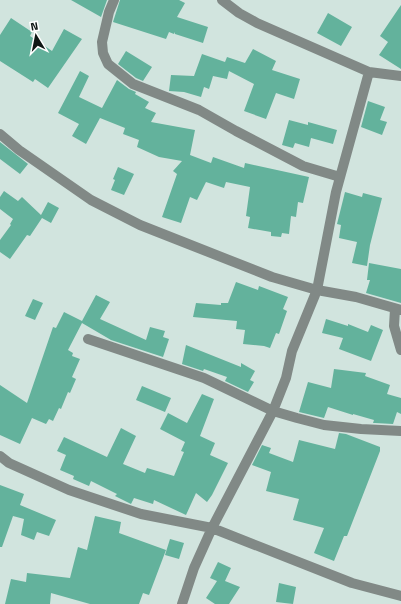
<svg xmlns="http://www.w3.org/2000/svg" width="401" height="604" font-family="'Titillium Web',sans-serif">
	<style>
		.building { fill: #63b29c }
		.lines { fill: none; stroke-linecap: round; stroke-linejoin: round }
		.minor { stroke: #818986; stroke-width: 10 }
	</style>
	<rect width="100%" height="100%" fill="#d1e4de"/>
	<path class="building" d="M71 0H107L101 17Z
		M120 0H179L185 3 177 17 208 27 203 43 175 34V32L174 34 169 32 166 39 113 22Z
		M401 5V69L379 55 388 42 380 36Z
		M328 13 352 27 341 46 317 33Z
		M11 18 32 32 30 36 52 51 64 29 82 39 48 88 35 79 33 82 0 61V35Z
		M253 49 276 61 272 70 300 79 294 99 276 93 266 119 244 111 254 84 229 71 227 79 213 76 209 89 204 87 201 97 184 92 169 91 171 75 194 76 202 54 225 62 227 57 245 63Z
		M126 51 152 67 143 81 136 78 118 64Z
		M80 71 89 76 79 97 102 108 117 80 129 89 136 92 135 94 149 102 145 108 156 113 151 122 195 130 190 155 211 163 213 157 244 168 245 163 309 177 303 203 298 202 296 217 291 216 289 234 282 233 281 237 271 236V232L248 228 250 217 246 216 250 187 226 182 224 188 206 182 197 200 190 197 181 223 162 217 177 174 173 171 182 161 159 157 137 147 139 140 123 134 125 128 100 118 86 144 72 136 79 124 58 113Z
		M368 101 385 107 380 120 387 122 382 135 361 127Z
		M289 120 308 125V122L337 130 333 144 311 138 309 147 295 143 293 148 282 145Z
		M0 142 28 164 20 174 0 159Z
		M118 167 134 174 124 195 111 190 115 180 113 179Z
		M4 191 18 201 22 197 41 215 48 202 59 208 51 223 42 218 30 236 27 235 10 259 0 252V240L11 225 10 224 13 219 0 209V197Z
		M345 192 362 197 363 193 382 198 370 245 367 266 352 263 357 242 339 238 341 225 337 224Z
		M369 263 401 269V303L366 293 370 280H367Z
		M236 282 258 290 259 286 288 297 283 309 287 311 279 334 276 333 270 348 264 346 243 344 245 330 236 329 237 321 193 317 196 303 221 305V303H228Z
		M96 295 110 302 100 319 146 340 150 327 165 331 163 337 169 339 163 357 111 340 82 323 68 350 73 353 72 356 80 359 72 377 76 379 70 393 68 392 61 409 59 408 53 421 49 419 46 424 32 418 20 444 0 435V385L27 403 53 327 56 328 64 312 82 321Z
		M33 299 43 303 35 320 25 316Z
		M326 319 348 326V324L368 332 371 325 383 330 371 361 339 349 343 338 322 333Z
		M186 345 241 367V363L255 371 250 380 254 382 248 392 225 381 227 377 204 369 203 371 182 364Z
		M334 369 366 373 365 376 390 385 387 394 401 398V414L397 412 393 424 375 423H373L374 420 353 414V415L328 407 324 418 299 412 308 382 331 388Z
		M142 386 171 398 165 412 136 400Z
		M202 394 214 399 200 436 215 443 210 455 228 463 212 495 207 502 196 493 186 515 154 500 153 504 134 498 131 504 115 496 117 494 91 481 89 486 73 479 74 476 60 470 66 455 57 451 64 437 107 457 121 428 136 436 123 464 145 473 147 468 174 476 184 452 181 451 185 442 160 429 168 413 187 423Z
		M339 433 346 434 380 447V451L347 536H344L334 561 314 553 324 528 293 520 299 499 266 491 271 472 252 465 262 445 271 448 269 453 293 462 299 440 335 449Z
		M0 485 24 494 20 505 56 520 49 536 37 532 34 540 21 535 24 519 13 516 2 547H0Z
		M95 516 121 522 119 533 166 550 149 595 143 593 139 604H90L51 593 50 604H5L11 579 26 582 27 573 70 578 78 547 87 550Z
		M170 539 184 543 179 559 165 555Z
		M218 562 231 568 225 581 240 587 229 604H215L206 598 217 581 210 578Z
		M279 583 296 587 293 604 276 602Z"/>
	<g class="lines">
		<path class="minor" d="M114 0 109 12 102 42 103 53 108 64 133 84 199 110 236 131 303 166 340 177
			M222 0 239 13 257 23 369 72 401 76
			M0 134 19 150 91 200 140 225 272 277 317 290 356 297 401 310
			M395 309 394 326 401 350
			M88 339 204 378 273 411 297 418 324 425 361 429 401 431
			M0 456 9 463 69 490 141 514 212 528 352 583 401 596
			M182 604 194 568 212 528 273 411 286 378 292 351 317 290 336 192 369 72"/>
	</g>
	<g transform="translate(36 36) rotate(350)" stroke="#ffffff" stroke-width="3" paint-order="stroke">
	<path d="M0-3L7 15L0 10L-7 15Z" fill="#101715"/>
	<text y="-6" font-size="11" font-weight="bold" text-anchor="middle" fill="#101715">N</text>
	</g>
</svg>
